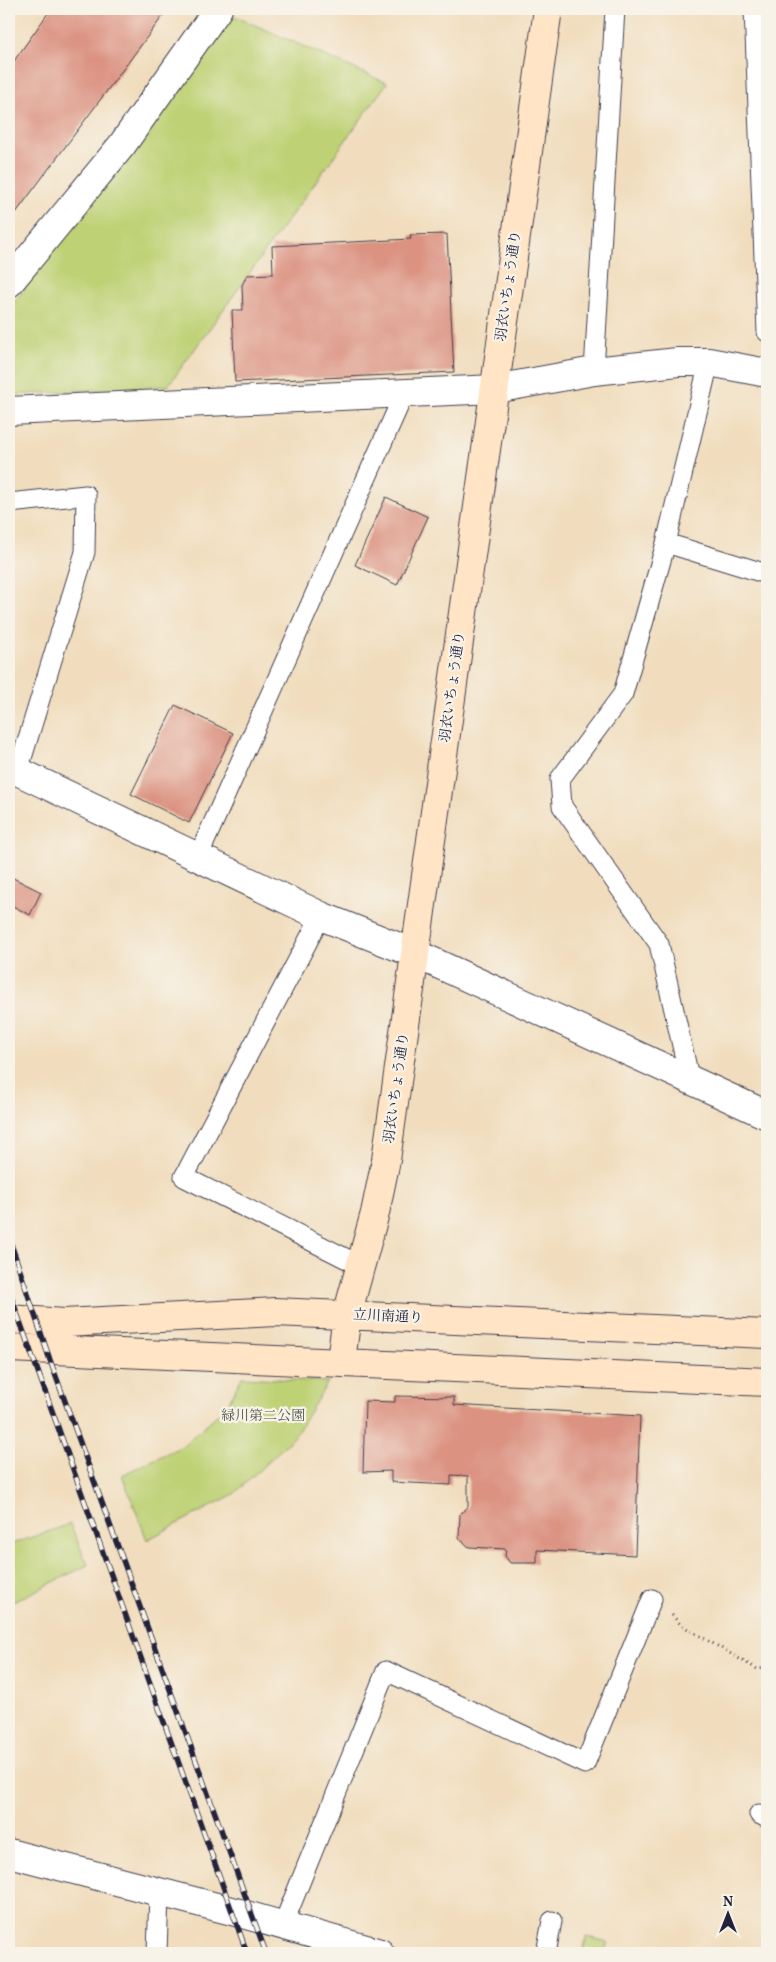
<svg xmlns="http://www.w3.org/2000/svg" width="776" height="1962" font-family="Vollkorn,'Noto Serif JP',serif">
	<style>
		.green { fill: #bed174; stroke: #707a58 }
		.building { fill: #db9281 }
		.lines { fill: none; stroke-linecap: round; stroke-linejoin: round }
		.lane-casing { stroke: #413e4e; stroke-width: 21 }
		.street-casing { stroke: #413e4e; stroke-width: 30 }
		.secondary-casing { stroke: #413e4e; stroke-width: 30 }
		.path { stroke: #413e4e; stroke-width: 3; stroke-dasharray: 1 4; stroke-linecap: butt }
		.lane { stroke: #fff; stroke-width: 19 }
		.street { stroke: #fff; stroke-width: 28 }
		.secondary { stroke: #ffe4c6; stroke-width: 28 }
		.rail-casing { stroke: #22223b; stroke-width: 5.5 }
		.rail { stroke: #f7f3e8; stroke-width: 4; stroke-dasharray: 11; stroke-linecap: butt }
		.labels { text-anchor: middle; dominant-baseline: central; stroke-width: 4.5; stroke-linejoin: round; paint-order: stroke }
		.street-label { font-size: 14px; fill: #22223b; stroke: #f7f3e8 }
		.park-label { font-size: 14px; fill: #51574c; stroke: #f7f3e8 }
	</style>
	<rect width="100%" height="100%" fill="#f7f3e8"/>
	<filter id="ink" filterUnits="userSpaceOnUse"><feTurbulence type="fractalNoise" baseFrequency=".02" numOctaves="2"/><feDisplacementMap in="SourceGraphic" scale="10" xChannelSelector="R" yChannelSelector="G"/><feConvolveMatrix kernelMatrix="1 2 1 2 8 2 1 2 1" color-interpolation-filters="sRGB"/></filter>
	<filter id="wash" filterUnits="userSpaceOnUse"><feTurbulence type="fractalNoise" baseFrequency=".0096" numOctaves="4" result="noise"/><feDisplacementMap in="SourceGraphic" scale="20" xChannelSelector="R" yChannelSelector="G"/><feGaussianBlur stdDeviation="1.12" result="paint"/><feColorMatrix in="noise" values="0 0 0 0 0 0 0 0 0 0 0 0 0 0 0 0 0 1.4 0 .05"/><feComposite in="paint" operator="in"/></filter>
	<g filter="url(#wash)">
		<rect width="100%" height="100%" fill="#f1ddbd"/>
		<path class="green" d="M232 15 387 83 168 386 9 395V309Z
			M242 1377 328 1382 294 1437 234 1494 147 1540 122 1475 182 1446 226 1407Z
			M70 1524 88 1565 9 1604V1545Z
			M587 1937 608 1942 605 1951 609 1953H582Z"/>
		<g id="blocks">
			<path class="building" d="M51 9H168L9 222V68Z
				M447 234 454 372 235 382 232 310H243L242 285 247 275 273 274 272 246 411 239 410 235Z
				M386 497 428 517 397 585 355 565Z
				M175 705 233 733 189 823 131 794Z
				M9 876 41 892 30 915 9 904Z
				M395 1396 454 1397V1405L640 1416 635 1555 537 1550V1563H510L505 1556 506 1549 469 1547 459 1538 460 1514 468 1507V1476L451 1475V1485L391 1482V1471L363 1472 365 1401 395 1402Z"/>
		</g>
	</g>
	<g filter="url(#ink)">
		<use href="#blocks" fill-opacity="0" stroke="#413e4e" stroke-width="1"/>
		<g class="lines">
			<g class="lane-casing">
				<path id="lane" d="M754 9 767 332
					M594 371 615 9
					M9 503 86 495 85 552 18 771
					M666 543 767 574
					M198 857 404 394
					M321 916 184 1177 361 1266
					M690 1081 659 944 562 806 560 779 623 694 666 543 709 362
					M759 1814 767 1818
					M282 1927 386 1671 585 1764 652 1599
					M157 1953 159 1893
					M546 1953 552 1921"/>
			</g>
			<g class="street-casing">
				<path id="street" d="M9 283 122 145 218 9
					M9 411 495 389 594 371 678 362H709L767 373
					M9 767 321 916 416 954 767 1115
					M9 1853 232 1911 380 1953"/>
			</g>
			<g class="secondary-casing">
				<path id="secondary" d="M9 1319 64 1323 275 1312 767 1334
					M9 1348 767 1382
					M341 1361 347 1315 375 1213 386 1160 548 9"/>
			</g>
			<path class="path" d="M672 1615 681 1625 757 1669 767 1668"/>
			<use href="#lane" class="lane"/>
			<use href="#street" class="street"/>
			<use href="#secondary" class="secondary"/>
			<g class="rail-casing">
				<path id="rail" d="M9 1238 50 1360 266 1953
					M9 1291 247 1953"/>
			</g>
			<use href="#rail" class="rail"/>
		</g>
	</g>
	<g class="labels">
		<g class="street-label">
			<text transform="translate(509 286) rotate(-82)">羽衣いちょう通り</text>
			<text transform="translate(453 687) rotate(-82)">羽衣いちょう通り</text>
			<text transform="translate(397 1088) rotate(-82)">羽衣いちょう通り</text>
			<text transform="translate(388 1317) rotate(3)">立川南通り</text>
		</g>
		<g class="park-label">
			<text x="263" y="1416">緑川第二公園</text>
		</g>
	</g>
	<rect width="776" height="1962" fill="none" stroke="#f7f3e8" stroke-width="30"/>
	<g transform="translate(728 1914)" stroke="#f7f3e8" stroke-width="4" paint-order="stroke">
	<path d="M0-4L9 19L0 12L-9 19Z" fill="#22223b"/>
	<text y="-8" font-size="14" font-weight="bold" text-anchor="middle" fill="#22223b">N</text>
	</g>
</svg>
